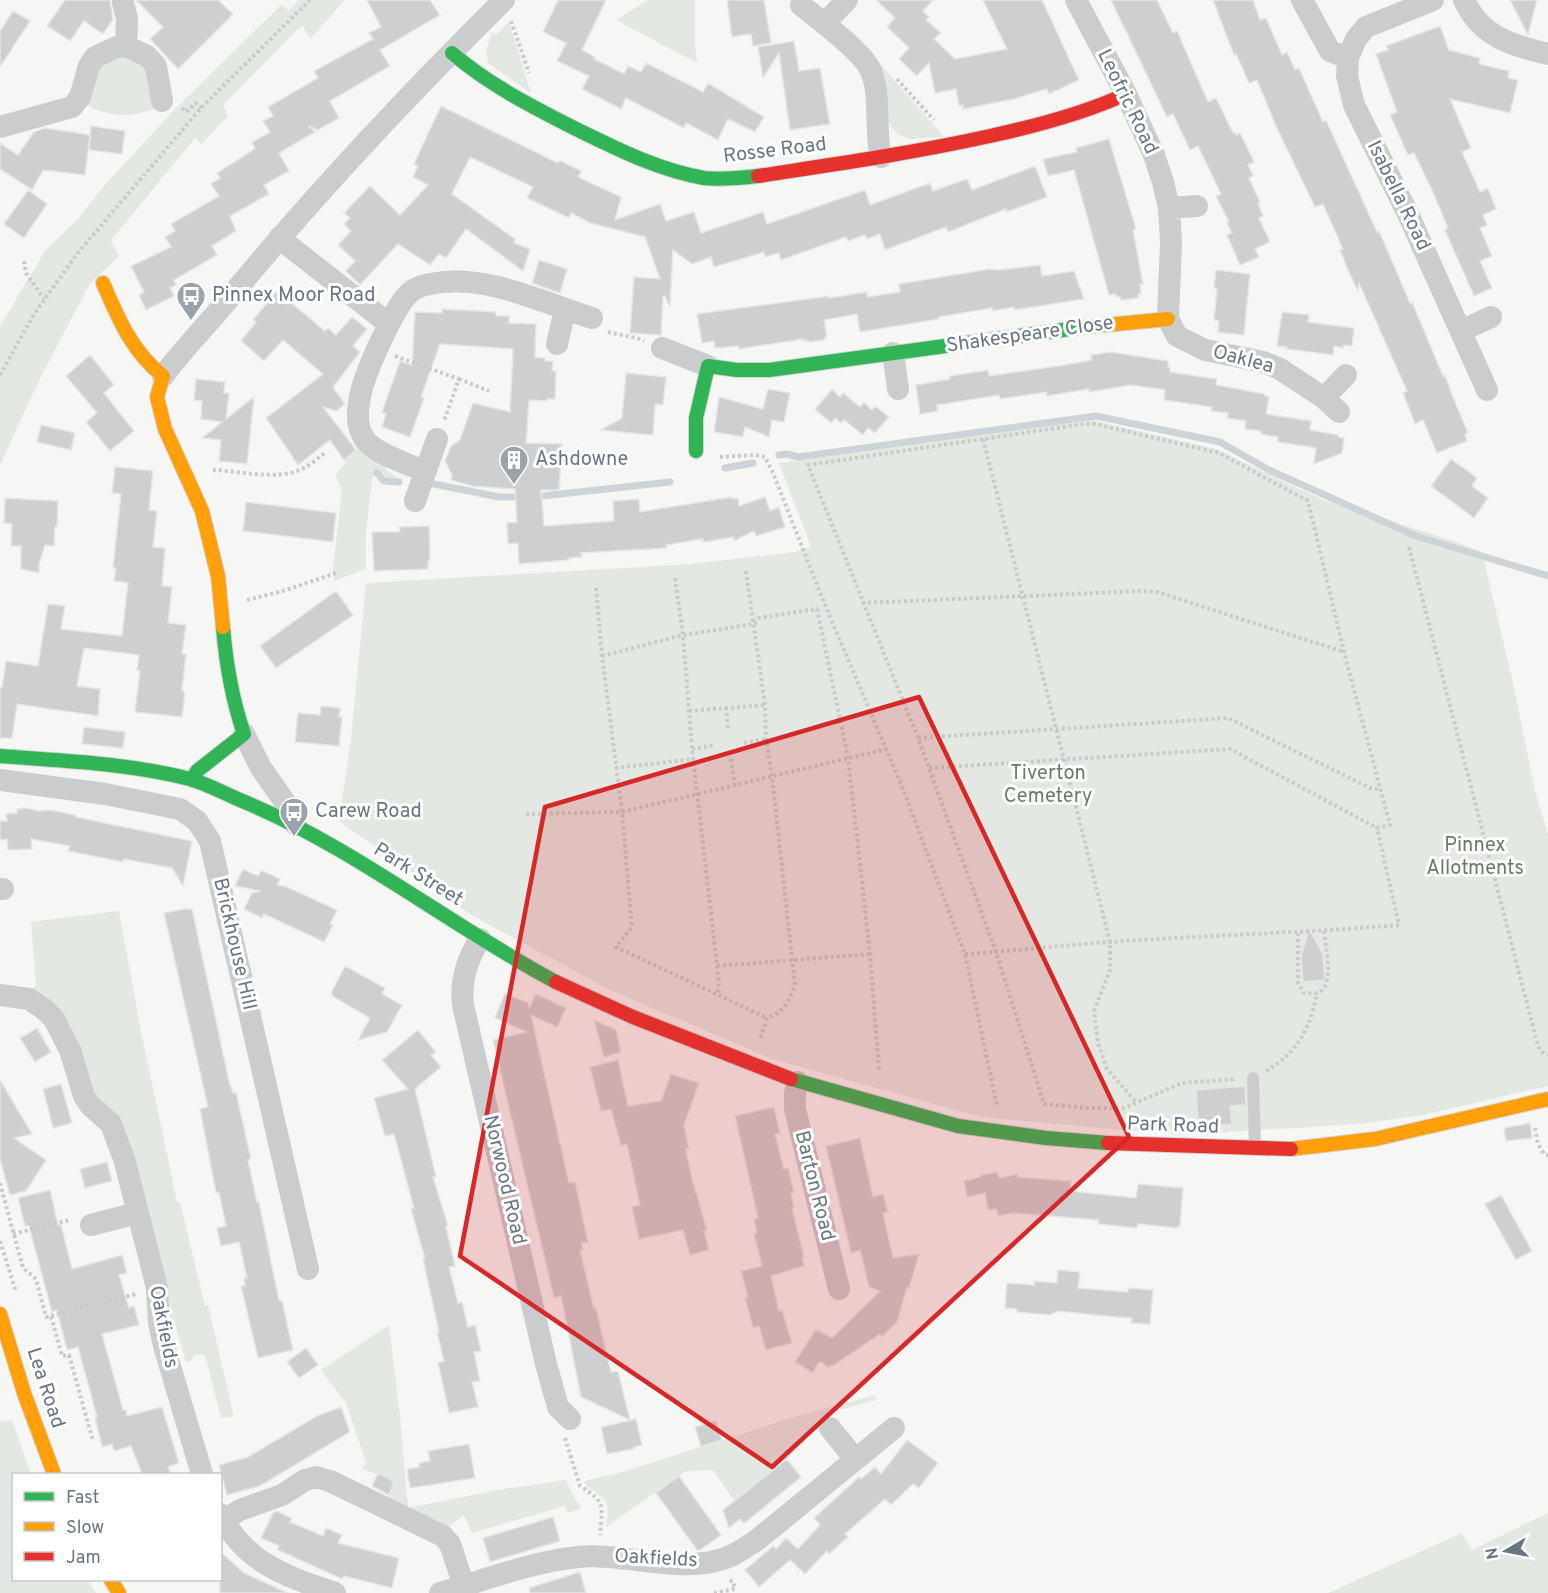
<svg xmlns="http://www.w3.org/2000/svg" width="1548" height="1593" font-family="Overpass,sans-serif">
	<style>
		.green { fill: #e4e8e3 }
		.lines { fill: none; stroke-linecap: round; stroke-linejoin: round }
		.stream { stroke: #cdd3d7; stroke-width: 7 }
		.building { fill: #cdcfd0; stroke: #e6e6e5; stroke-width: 1.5 }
		.fast-casing { stroke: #d3d4d4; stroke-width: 16 }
		.slow-casing { stroke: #d3d4d4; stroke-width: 16 }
		.jam-casing { stroke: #d3d4d4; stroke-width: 16 }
		.path { stroke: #c9caca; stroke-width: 4; stroke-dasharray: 3 3; stroke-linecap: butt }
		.lane { stroke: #cbcccd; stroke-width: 12 }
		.street { stroke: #cbcccd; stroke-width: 22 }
		.fast { stroke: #30b455; stroke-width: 14 }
		.slow { stroke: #ff9f0a; stroke-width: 14 }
		.jam { stroke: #e5322d; stroke-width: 14 }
		.marked { fill: #d62828; fill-opacity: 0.2; stroke: #d62828; stroke-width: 4.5; stroke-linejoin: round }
		.labels { text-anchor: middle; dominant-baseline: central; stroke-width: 6; stroke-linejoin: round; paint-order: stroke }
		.street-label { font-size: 20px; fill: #687583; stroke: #fff }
		.poi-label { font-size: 20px; fill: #687583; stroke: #fff; text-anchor: start }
		.park-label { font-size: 20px; fill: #697b67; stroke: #fff }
	</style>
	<rect width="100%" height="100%" fill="#f6f6f5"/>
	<path class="green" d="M299 0H345L310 39 302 25 223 105 228 116 201 145 196 137 111 240 119 256 90 284 42 374 0 465V326L45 251 77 220 103 187 173 111 282 4 289 11Z
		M648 0H695V45L697 63 616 20Z
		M509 22 531 93 488 63 486 51 492 32 496 35Z
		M128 57C154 73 151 79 156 108 131 118 112 117 88 106L95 70 112 58Z
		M874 57 944 137C933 137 921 139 910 139 881 136 879 79 874 57Z
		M1092 420 1216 449 1323 500 1451 540 1482 552 1513 683 1535 791 1548 834V1086L1423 1115 1360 1124 1178 1135 981 1117 772 1059 610 990 471 915 339 821 351 739 366 583 691 564 795 552 811 547 779 463Z
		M361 447 387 463 385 469 398 478H387L379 471 376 472 372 478 366 533V569L334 581 333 568 342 490 335 475 346 463 344 459Z
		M119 911 141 1031 177 1202H180L205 1306 208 1305 234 1417 221 1418 205 1355H194L191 1361 186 1362 174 1321H169V1300L166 1285 101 1101 95 1093 78 1042 70 1025 56 1007 31 991 36 985 31 922Z
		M389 1325 400 1416 408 1508 503 1489 566 1480 574 1498 582 1508 568 1513 565 1506 472 1533 464 1515 448 1527 387 1498 395 1481 362 1469 366 1463 346 1403 321 1370Z
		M875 1395 876 1400 836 1411 796 1445 799 1449 796 1451 734 1501 713 1470 686 1471 606 1527C610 1498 608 1501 586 1486L584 1481 619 1473 807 1413Z
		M12 1420 31 1474H14V1580H88L96 1593H0V1422Z
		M1548 1513V1593H1328L1462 1533 1472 1550Z"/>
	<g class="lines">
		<path class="stream" d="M779 455 787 454 798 457 1096 416 1220 442 1269 470 1416 536 1548 576
			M725 468 753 463
			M377 473 384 481 399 482
			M434 484 499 497H516
			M533 497 670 482"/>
	</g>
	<path class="building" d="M65 0H110L113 19 103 34 84 21 70 41 47 26Z
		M136 0H218L233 14 178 69 150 39 163 27Z
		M367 0H430L440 15 380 50 390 66 330 101 339 118 318 130 309 126 315 132 279 153 289 171 264 185 269 194 230 216 236 231 212 246 217 255 174 280 176 285 170 288 174 296 146 310 139 295 144 292 131 266 171 247 165 237 175 231 171 224 219 196 211 184 220 178 217 173 250 152 255 148 252 142 270 132 263 121 273 116 268 107 318 78 314 71 373 39 369 33 381 27Z
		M558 0H606L582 50 595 57 594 59 624 74 628 66 641 72 646 63 703 92 708 83 764 117 755 132 728 119 718 140 686 123 684 128 626 98 621 109 582 89 589 76 557 61 566 43 543 32Z
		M727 0H764L771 43 753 46 751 34 732 37Z
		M876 0H933L923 11 929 17 926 20 941 33 934 39 955 59 1007 49 983 0H1042L1079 80 1049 94 1047 89 1014 99 963 109V105L959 106 956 89 935 93 929 63 917 76 899 59 909 48 887 27 895 18Z
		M1111 0H1157L1173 33 1177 31 1208 102 1216 98 1233 133 1235 132 1236 135 1240 133 1254 162 1248 165 1253 176 1249 178 1260 202 1258 203 1263 216 1259 218 1270 242 1255 249 1259 257 1240 265 1227 235 1232 233 1227 223 1229 222 1216 196 1221 194 1198 146 1190 150 1173 114 1167 117Z
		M1213 0H1253L1260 20 1266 18 1282 55 1287 52 1295 70 1299 68 1323 122 1326 120 1377 232 1379 231 1410 303 1412 302 1443 376 1445 375 1453 397 1468 433 1465 434 1467 441 1437 453 1423 420 1415 424 1403 393 1407 391 1359 283 1358 291 1348 270 1340 250 1343 249 1323 204 1315 207 1276 126 1257 80 1249 83 1236 54 1234 55Z
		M1510 0H1537L1528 35Z
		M13 11 30 21 0 67V31Z
		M1440 26 1449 50 1480 58 1479 64 1509 71 1508 78 1518 80 1510 113 1450 99 1471 148 1462 152 1480 192 1488 188 1496 209 1483 215 1487 225 1480 228 1492 256 1480 261 1492 288 1474 296 1445 230 1448 228 1432 190 1414 153 1408 155 1390 115 1397 112 1376 54 1388 50 1386 46Z
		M794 41 799 71 820 68 830 124 790 130 779 53 763 78 758 47Z
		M441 106 558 163 559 160 581 171 578 177 621 197 615 220 660 204 666 221 694 212 701 233 763 212 767 224 865 190 870 205 930 183 933 191 967 179 972 190 1035 166 1047 197 1007 212 1006 209 948 232 946 227 885 250 880 234 867 239 865 235 848 241 846 237 781 260 779 253 765 257 764 252 714 267 711 257 692 264 673 250 670 307 665 296H663L661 335H660L630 333 634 277 660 279 645 237 590 223 571 213 569 218 527 198 533 187 470 157 452 194 515 239 514 243 530 249 523 271 466 229 446 258 439 254 430 265 398 244 360 285 346 271 355 261 338 245 351 231 344 224 350 218 344 213 370 186 400 215 428 185 413 177 418 166 414 164Z
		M91 126 125 131 122 154 89 150Z
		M45 128 90 135 85 175 43 170 32 190 0 169V143L18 155 34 132Z
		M1109 139 1136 229 1133 230 1143 284H1140L1141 294H1138V298L1121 300 1120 297H1116V294L1109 295 1074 170 1048 176 1043 159 1077 152 1076 148Z
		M28 190 47 204 24 238 4 224Z
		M539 260 567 269 560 293 532 283Z
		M1040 265 1042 276 1074 271 1084 299 1015 310 1014 307 992 311V308L938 317 939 319 860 332 857 314 824 320 827 337 824 338 825 340 808 342V340L803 341V339L739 349 738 346 715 348 714 341 702 343 697 314 829 296V298L867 292V297L900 292 899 284 990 269 999 270Z
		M1216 270 1250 274 1244 335 1218 332 1219 321 1214 320 1217 288H1214Z
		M277 291 325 331 328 328 336 335 352 317 367 329 353 346 360 352 333 387 345 404 336 411 323 407 356 450 344 460 330 440 298 465 266 418 323 374 283 340 264 361 241 341 256 322 253 320Z
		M442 309 496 312V316H509V323L536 324 535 357 545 358V361H553L552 371H556L555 399H547V401L529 400 526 443 562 444 559 490H541L544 526 614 521 613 501 639 499 640 512 732 497V499L738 498 739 506 765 497 770 511 779 507 785 527 756 536 754 531 734 541V537L703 542V539L666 545V548L581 553 582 557 569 558V560L519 564 518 543 508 544 507 523 517 522 515 489 472 486 451 480 452 475 445 461 451 446 460 440 473 403 510 412 513 349 440 344 421 397 424 398 410 437 382 427 386 414 382 412 400 361 412 365 415 312 442 313Z
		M1282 312 1309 315 1308 322 1354 328 1352 346 1344 345 1343 348 1334 346 1333 355 1286 349 1287 347 1277 346Z
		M1111 352 1168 361V367H1170V372L1217 379 1216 385 1265 394V396L1269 397 1266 414 1311 421 1310 430 1338 435V437L1344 438 1342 453 1314 464 1316 448 1278 442V437L1261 434V431L1245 429 1246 421 1227 418 1228 413 1211 411 1212 407 1164 400 1165 390 1131 385 1089 392V389L1047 396 1046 392 1000 399 999 395 937 405 938 411 920 414 916 385 950 379V376L988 370 989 376 1065 365 1092 360 1091 355Z
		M90 355 114 385 104 393 134 431 110 451 86 422 97 413 66 376Z
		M626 373 666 377 663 405 655 404 653 434 651 435 601 430 622 418Z
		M196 379 225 382 224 393H229L226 419 254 397 247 464 219 461 221 440 202 438 222 422 201 419 202 401 194 400Z
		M768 389 790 393 784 422 772 420 769 437 745 427 743 437 714 432 719 397 763 409Z
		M832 389 840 397 843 393 860 407 864 402 872 410 875 406 889 417 875 433 868 428 863 435 844 420 841 423 835 418 831 423 815 409Z
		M41 425 75 433 71 450 37 442Z
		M1451 459 1477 478 1472 486 1488 498 1474 518 1431 486Z
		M115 467 153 471 149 510 157 511 153 547 165 548 162 586 172 587 168 623 186 625 182 654H186L182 691 185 692 182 717 135 712 140 671 137 670 139 655 84 648 77 686 100 689 98 716 17 704 12 738H0V687H2L6 661 38 666 48 604 65 606 61 629 122 636 128 583 114 581 116 568H113L121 494 112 493Z
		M5 498 58 501 57 527H55L54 546 45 545 39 564V573L21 569V546H11L12 524 4 523Z
		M246 502 336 513 333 542 243 531Z
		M429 526 430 561H428V569L374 571 372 532H400L399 527Z
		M336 591 353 615 276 668 260 646Z
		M321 706 340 708 339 717H342L339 746 295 742 298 713 320 715Z
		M84 727 125 732 123 748 82 744Z
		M27 808 39 811 51 810 75 815V817L192 841 183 886 172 868 124 859 123 862 68 851 70 846 31 839 32 849 8 850 7 839 0 840V821H7L6 814 17 813V809Z
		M243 869 258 876 261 870 280 879 277 885 285 886 337 910 330 924 333 925 324 942 264 914 262 918 244 909 252 893 261 891 235 886Z
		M184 909H192L229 1081 233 1093 236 1092 251 1159 248 1160 257 1202H259L279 1301H282L293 1350 258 1358 241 1286H245L244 1278H247L239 1242 221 1246 217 1228 226 1226 219 1193H216L200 1109 208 1107 164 913Z
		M1309 929 1323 954 1325 980 1303 982 1301 957Z
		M345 966 385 988 382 994 402 1005 387 1032 358 1040 370 1018 332 996 333 994 331 993Z
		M505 993 528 1003 529 1008 536 994 566 1008 557 1027 531 1015 569 1183 575 1182 588 1242 582 1243 583 1250H580L594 1309 596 1308 611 1372 618 1371 630 1420 581 1397 561 1296 554 1298 493 1040 527 1032 495 1018Z
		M594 1020 616 1030 621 1052 604 1057Z
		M37 1028 51 1052 35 1062 20 1038Z
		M418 1030 436 1052 431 1055 441 1067 415 1089 436 1177H433L448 1226 446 1227 455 1266 449 1267 458 1303 462 1302 468 1327 475 1325 481 1351 474 1352 480 1381 472 1382 478 1407 449 1413 438 1363 444 1361 437 1332H439L423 1259H425L411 1209 414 1208 394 1134 385 1136 374 1098 408 1089 382 1060Z
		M618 1060 628 1106 661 1101 671 1074 699 1083 684 1125 689 1149H686L691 1175 707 1230 704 1231 709 1250 690 1255 683 1230 639 1239 632 1207 640 1205 627 1144 621 1146 611 1109 601 1111 590 1067Z
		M0 1080 32 1134 14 1138 46 1160 26 1191 10 1195 0 1160Z
		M61 1084 72 1123 53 1128 43 1089Z
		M1245 1086 1246 1105 1230 1106 1232 1124 1198 1126 1196 1090Z
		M774 1107 780 1133 775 1134 784 1169 788 1168 794 1192 791 1193 794 1207 792 1208 804 1257 802 1258 804 1266 771 1276 779 1311 782 1310 792 1343 766 1350 759 1326 753 1328 745 1298 748 1297 741 1271 762 1266 754 1234 757 1233 754 1219 758 1218 735 1116Z
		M1530 1123 1532 1138 1506 1141 1504 1128Z
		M860 1138 873 1197 883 1194 888 1212 883 1213 893 1258 919 1254 909 1288 907 1287 897 1322 882 1337 880 1334 834 1365 828 1367 821 1362 818 1363 813 1373 795 1362 816 1329 832 1338 880 1291 869 1287 860 1250 851 1253 826 1146Z
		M107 1162 112 1181 85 1188 80 1169Z
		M997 1172 999 1178 1018 1174V1177L1071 1181 1070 1191 1136 1198 1138 1184 1183 1188 1180 1226H1178V1228L1138 1224 1137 1228 1098 1224V1220L1013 1213 998 1216 996 1209 988 1210 985 1193 967 1197 964 1181 981 1177V1175Z
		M50 1190 58 1225 61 1224 72 1269 122 1255 127 1273 119 1275 129 1308 134 1306 139 1325 102 1334 123 1410H126L127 1416 162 1407 179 1463 168 1467 171 1474H142L131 1446 114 1451 112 1444 102 1447 95 1417H97L78 1347 67 1350 57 1310 52 1312 29 1226H25L18 1198Z
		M1501 1195 1532 1251 1516 1260 1485 1204Z
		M1058 1270 1080 1272 1078 1288 1128 1292 1129 1288 1153 1290 1150 1324 1131 1323 1132 1318 1106 1316 1057 1311 1050 1315 1017 1312V1309L1005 1308 1007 1283 1034 1285V1281L1057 1283Z
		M306 1348 318 1365 299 1378 287 1362Z
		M341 1407 350 1432 260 1486 227 1495 219 1465 248 1457 317 1416Z
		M636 1419 642 1445 634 1447V1449L607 1454 601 1427Z
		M716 1421 722 1440 701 1446 695 1427Z
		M907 1440 938 1463 919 1488 913 1484 891 1505 885 1499 845 1534 848 1537 829 1554 827 1551 805 1574 790 1560 759 1587 745 1570 773 1546 776 1549 786 1538 798 1549 820 1525 814 1518 859 1477 861 1479 875 1467 881 1474Z
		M469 1444 475 1478 410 1488 407 1469 419 1467V1463L430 1461 428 1451Z
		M787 1459 801 1477 746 1522 743 1523 740 1519 729 1528 723 1510Z
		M378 1473 394 1481 389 1495 372 1486Z
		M679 1476 721 1535 700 1550H697L656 1493Z
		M276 1511 292 1518 290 1522 323 1536 326 1528 342 1535 338 1543 399 1558 392 1588 344 1576 342 1579 278 1550 279 1546 261 1538 273 1513Z
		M553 1517 560 1541 490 1562 483 1538Z
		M220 1551 244 1573 288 1593H220Z
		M580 1572 586 1593H530L529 1588Z"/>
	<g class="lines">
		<g class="fast-casing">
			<path id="fast" d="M452 53C489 85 533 107 576 129 617 149 658 170 704 178 722 180 740 178 758 176
				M696 451V418L708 366 737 370H769L1085 327
				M0 756C63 761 128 763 190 779 207 784 224 793 240 800 354 847 449 925 556 982
				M192 780 197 771 244 734C232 699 226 664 223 627
				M791 1079 958 1126 1046 1138 1108 1143"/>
		</g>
		<g class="slow-casing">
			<path id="slow" d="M103 283C118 318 132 352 163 376L157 397 165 429 202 511 218 576 223 627
				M1085 327 1168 319
				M1291 1149 1375 1139 1548 1099
				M0 1314 24 1393 54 1474
				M111 1580 119 1593"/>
		</g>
		<g class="jam-casing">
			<path id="jam" d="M758 176C836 164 913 153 990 136 1036 126 1083 114 1126 94
				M556 982 633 1017 791 1079
				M1108 1143 1291 1149"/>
		</g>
		<path class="path" d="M511 21 529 73
			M897 79 934 120
			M182 108 186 112 196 103 201 108
			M24 261 26 273 44 299
			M608 332 640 339 644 341
			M395 356 459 379 444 421
			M0 375 34 314 77 254 201 108 310 0
			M459 379 489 391
			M983 439 1110 942V970L1094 1011 1098 1043 1107 1069 1137 1103
			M720 457 755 455 765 457 773 473 825 605 903 789 965 954 997 1106
			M213 470C241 471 276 481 302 469 310 465 318 458 325 453
			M1409 547 1538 1046 1542 1052 1548 1055
			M746 571 765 705 766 739 772 776 795 985C790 1000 783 1013 767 1018L760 1039
			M675 578 683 635 692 749 717 966 719 987 717 994
			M596 588 602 656 622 812 632 927 616 947 767 1018
			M247 600 283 591 336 573
			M862 603 1142 591 1157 592 1344 652
			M602 656 683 635 754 624 759 618 817 609 848 757 870 954 879 1071
			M726 707 728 729
			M689 711 765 705
			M918 738 1228 718 1372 789H1381
			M744 743 766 739
			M692 749 715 745
			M731 759 735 786
			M615 768 694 759
			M929 768 1230 749 1377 828
			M526 814 622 812 887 749
			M1298 933V983L1304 993C1309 993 1315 994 1319 992 1335 985 1325 945 1324 931
			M965 954C1014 951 1062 945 1111 942 1207 935 1303 933 1399 925L1377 828 1390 825 1344 652 1308 501 1219 453 1095 424H1084L808 465 918 738 996 952 1044 1104 1089 1108H1124L1182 1083 1236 1079
			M717 966 870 954
			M1266 1071C1298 1052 1310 1029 1317 993
			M1535 1128 1538 1144 1544 1154 1548 1155
			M0 1183 23 1268 36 1279 46 1317 51 1316 62 1356 69 1355 93 1441
			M13 1234 70 1220
			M0 1241 16 1292
			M51 1316 136 1294
			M565 1438 580 1486C607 1503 602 1505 600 1535
			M714 1593 735 1589 733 1581H728"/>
		<path class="lane" d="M1253 1078 1255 1147"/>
		<path class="street" d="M1076 0 1126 94 1154 155 1163 182 1169 208 1171 242 1168 319 1177 336 1205 350 1263 362 1280 369 1324 398 1339 412
			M1302 0 1330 51 1348 58 1347 76 1354 105 1408 214 1487 390
			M1464 0C1481 37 1511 45 1548 54
			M123 3 127 18 126 46
			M801 5C818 19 861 50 870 69 882 94 874 130 881 157
			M824 24 847 0
			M1348 58 1356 39 1366 27 1433 0
			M0 127 72 107 80 97 89 66 95 57 117 47 126 46 147 56 156 66 162 101
			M1169 208 1197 206
			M279 238 389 324C375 353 343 413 366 441 377 454 408 464 424 471
			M389 324C396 312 401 299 413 290 418 287 424 285 430 284 486 273 540 302 592 318
			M1461 331 1491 317
			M557 344 565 310
			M662 348 708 366
			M893 353 898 389
			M163 376C185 347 209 323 231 296 317 192 409 94 504 0
			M1324 398 1346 375
			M415 501 437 439
			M244 734 261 768 292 812 296 825
			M0 780 105 794 180 809 197 821 210 841 308 1269
			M0 889H3
			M480 939C467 959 460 980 463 1005L546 1364 558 1407 570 1419
			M0 995 29 999 44 1009 54 1019 70 1050 84 1096 90 1105 111 1124 125 1162 157 1288 159 1323 164 1346 202 1474
			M798 1082 795 1093V1109L839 1289
			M91 1225 137 1213
			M830 1428 855 1459
			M220 1514C246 1564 286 1576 335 1593
			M224 1520 240 1510 282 1495 305 1480 316 1477 330 1481 443 1536 450 1544 464 1586
			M440 1593C485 1580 531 1562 578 1557 628 1552 687 1577 733 1555 741 1551 749 1545 757 1540L894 1428"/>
		<use href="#fast" class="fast"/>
		<use href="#slow" class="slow"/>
		<use href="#jam" class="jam"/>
	</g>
	<path class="marked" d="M919 697 1129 1137 772 1467 460 1256 545 807Z"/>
	<defs>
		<g id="bus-pin" transform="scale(1.5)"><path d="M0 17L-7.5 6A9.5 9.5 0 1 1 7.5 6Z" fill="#9aa2ab" stroke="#fff"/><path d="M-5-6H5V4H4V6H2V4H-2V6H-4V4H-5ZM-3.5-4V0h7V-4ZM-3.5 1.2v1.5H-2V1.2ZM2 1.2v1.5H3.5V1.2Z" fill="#fff"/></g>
		<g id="building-pin" transform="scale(1.5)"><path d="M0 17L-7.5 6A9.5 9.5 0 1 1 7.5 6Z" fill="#9aa2ab" stroke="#fff"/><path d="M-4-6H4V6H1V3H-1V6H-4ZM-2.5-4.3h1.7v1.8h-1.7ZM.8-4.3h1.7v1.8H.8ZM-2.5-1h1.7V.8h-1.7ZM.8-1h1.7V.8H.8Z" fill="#fff"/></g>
	</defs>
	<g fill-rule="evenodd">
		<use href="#bus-pin" x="191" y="296"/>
		<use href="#building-pin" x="514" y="460"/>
		<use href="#bus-pin" x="294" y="812"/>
	</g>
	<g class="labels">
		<g class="street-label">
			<text transform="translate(1127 102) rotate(64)">Leofric Road</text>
			<text transform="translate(775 151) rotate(-7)">Rosse Road</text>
			<text transform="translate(1398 196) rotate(64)">Isabella Road</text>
			<text transform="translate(1030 335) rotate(-8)">Shakespeare Close</text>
			<text transform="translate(1243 360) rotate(15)">Oaklea</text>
			<text transform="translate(418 875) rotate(32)">Park Street</text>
			<text transform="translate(234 944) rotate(77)">Brickhouse Hill</text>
			<text transform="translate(1173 1126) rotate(2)">Park Road</text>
			<text transform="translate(504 1180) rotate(77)">Norwood Road</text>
			<text transform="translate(814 1186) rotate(76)">Barton Road</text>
			<text transform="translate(163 1327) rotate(79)">Oakfields</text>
			<text transform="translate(45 1388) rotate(72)">Lea Road</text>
			<text transform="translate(656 1559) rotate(3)">Oakfields</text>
		</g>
		<g class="poi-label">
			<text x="212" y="296">Pinnex Moor Road</text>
			<text x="535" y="460">Ashdowne</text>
			<text x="315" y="812">Carew Road</text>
		</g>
		<g class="park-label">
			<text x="1048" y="774">Tiverton<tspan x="1048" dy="23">Cemetery</tspan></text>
			<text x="1475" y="846">Pinnex<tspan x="1475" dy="23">Allotments</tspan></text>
		</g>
	</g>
	<rect x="12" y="1473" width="210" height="108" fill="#ffffff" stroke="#c3c8cd" stroke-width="1.5"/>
	<rect x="24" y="1492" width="30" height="9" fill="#30b455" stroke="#c3c8cd" stroke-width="1.5"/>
	<text x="66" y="1503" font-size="18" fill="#687583">Fast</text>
	<rect x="24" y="1522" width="30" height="9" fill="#ff9f0a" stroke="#c3c8cd" stroke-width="1.5"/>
	<text x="66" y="1533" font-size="18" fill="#687583">Slow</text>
	<rect x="24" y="1552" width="30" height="9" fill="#e5322d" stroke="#c3c8cd" stroke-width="1.5"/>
	<text x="66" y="1563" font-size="18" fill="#687583">Jam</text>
	<g transform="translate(1506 1551) rotate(260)" stroke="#ffffff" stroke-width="4.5" paint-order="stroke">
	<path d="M0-4.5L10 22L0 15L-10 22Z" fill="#687583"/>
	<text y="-9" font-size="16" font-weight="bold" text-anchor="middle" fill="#687583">N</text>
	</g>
</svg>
